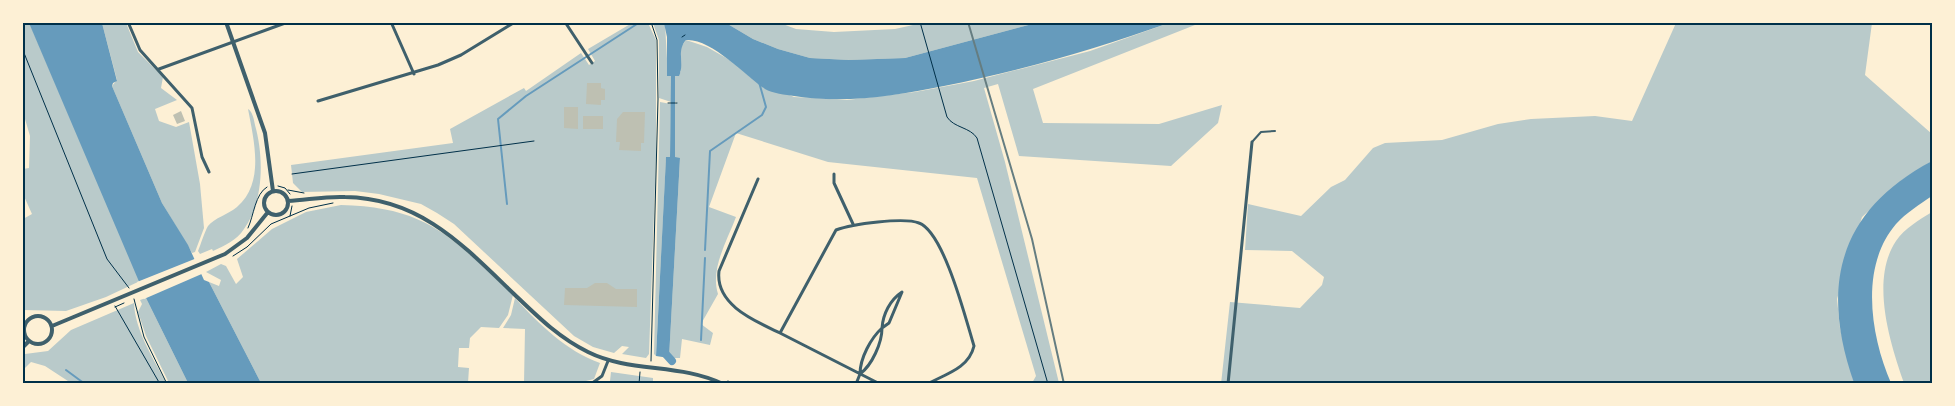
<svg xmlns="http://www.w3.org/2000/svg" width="1955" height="406" font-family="Rubik,sans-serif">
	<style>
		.green { fill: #b9caca }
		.water { fill: #669bbc }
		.pier { fill: #fdf0d5 }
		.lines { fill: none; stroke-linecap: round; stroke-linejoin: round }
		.stream { stroke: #669bbc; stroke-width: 2 }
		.canal { stroke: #669bbc; stroke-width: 8 }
		.building { fill: #bec0b2 }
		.path { stroke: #003049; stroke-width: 1 }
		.service { stroke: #3f606c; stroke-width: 2 }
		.minor { stroke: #3f606c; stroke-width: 3 }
		.tertiary { stroke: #3f606c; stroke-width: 4 }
		.rail { stroke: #657d81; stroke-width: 2 }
		.neatline { fill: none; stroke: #003049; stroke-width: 2 }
	</style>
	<rect width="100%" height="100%" fill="#fdf0d5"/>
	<path class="green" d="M29 22 140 281 106 297 66 311 23 310V219L32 214 23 194V169L29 168 30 136 25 119H23L22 23Z
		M102 23H126L138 52 163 77 161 88 177 100 155 109 159 121 176 127 189 122 200 184 204 228 195 252 192 253 162 203 112 86 117 80Z
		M632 23H648L656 40V157L649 354 646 358 622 354 629 347 622 346 614 353 593 347 574 336 454 224 437 213 421 204 379 194 355 191 302 192 293 183 291 165 453 143 450 129 524 88 526 91 581 53 589 65 595 61 588 49Z
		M653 23 665 24 668 76H671V102L659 98V40Z
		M726 23H780L796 29 834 32 895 29 922 23H1036L905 58 849 60 810 58 778 49 753 39Z
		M1169 23H1200L1033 89 1043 123 1159 124 1222 105 1218 123 1171 166 1019 156 998 84 984 88 1005 162 1059 383H1032L1036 376 977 178 828 162 736 133 709 207 736 217C727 241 710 269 718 294L701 324 713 333 710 345 682 339 680 358H669L680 158H675V104L677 102H675V76L681 72V47L686 40 707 47 735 63 750 77 794 97 847 100 915 92 974 81 1090 51Z
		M1676 23H1872L1865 75 1932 134V161L1902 180 1862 217 1837 299 1840 328 1854 383 1221 384 1230 302 1300 308 1322 285 1324 277 1292 251 1245 250 1248 204 1301 216 1331 187 1345 180 1373 148 1385 143 1442 140 1498 124 1531 119 1595 116 1632 121Z
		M660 102 671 104 670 158H666L656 356 654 354Z
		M248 109C252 111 254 119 255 125 264 157 264 201 244 229 237 240 224 246 213 251L212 249 200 254 198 251C201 244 204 233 208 226 214 218 229 214 237 207 265 183 254 141 248 109Z
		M341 205C429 207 453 239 513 295L508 315 499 328 481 327 470 338 469 348H459L458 367 469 368 468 383H261L209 282 219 286 221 280 206 272 221 264 226 266 236 284 243 277 237 259 272 229 306 212Z
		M1932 212V383H1904C1890 343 1870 280 1896 241 1905 228 1919 220 1932 212Z
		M146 298 188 383H169L146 336 138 312 142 304 140 300Z
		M515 298C539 324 566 351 600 363L594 379 578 383H524L525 329 503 328 511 315Z
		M134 303C135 331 154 359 166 383H71L45 366 31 362 23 370V357L25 354 48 351 71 330Z
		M611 372 653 378V383L610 381Z"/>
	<path class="water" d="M29 23H102L117 81 113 83 112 86 162 203 188 245 204 280 209 282 261 383H188L146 298Z
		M664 23H726L753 39 778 49 810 58 849 60 905 58 1036 23H1169C1095 49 1021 71 944 86 895 96 844 104 794 96 786 95 772 93 765 89 746 76 711 38 686 40 676 51 685 64 679 76H675V157L680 158 669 358 656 356 666 157H670L671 76H667V37Z
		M1932 161V196C1920 204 1906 213 1896 224 1859 267 1871 337 1891 383H1854C1820 286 1838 211 1932 161Z"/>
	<path class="pier" d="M197 258 204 273 144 299 137 282Z"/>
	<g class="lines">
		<path class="stream" d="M507 204 498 119 526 96 640 22
			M705 250 710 151 762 115 766 107 759 82
			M701 340 705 258
			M66 370 85 384"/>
		<path class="canal" d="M663 351 672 361"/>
	</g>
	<path class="building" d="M587 83H601V88L605 89V100H601V105L586 104Z
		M564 107H578V129L564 128Z
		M181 111 185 121 177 124 173 115Z
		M623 112H645L644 143H641V151L619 150 620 142H616L617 119Z
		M583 116H603V129H583Z
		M595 283H607L616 289H637V307L564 305 565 288H587Z"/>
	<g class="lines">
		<path class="path" d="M651 22 657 40 658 99 651 361
			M920 22 947 117C954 128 970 127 977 138L1048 384
			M682 37 685 35
			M22 48 107 259 129 288
			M668 103H677
			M292 174 534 141
			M278 186 285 188 290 194
			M288 190 304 193
			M290 216 292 206
			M248 228C254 215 255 194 267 187
			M233 256 247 247 271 224 309 208 333 203
			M134 299 144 337 167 384
			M115 306 160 384
			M115 307 124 303
			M728 381 734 384
			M639 384 640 372"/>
		<path class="service" d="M1252 142 1261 132 1275 131"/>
		<path class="minor" d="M128 22 140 50 192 108 202 157 209 172
			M391 22 414 74
			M565 22 592 63
			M159 69 288 22
			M318 101 438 65 461 55 515 22
			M834 174V183L853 224
			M758 179 719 271C715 305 755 321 780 333
			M902 292 889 323 882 328C883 314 890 300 902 292Z
			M22 322 25 323
			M882 328C882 343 872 365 860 374 860 358 871 338 882 328Z
			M591 384 602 376 608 361
			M856 384 860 374
			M880 384 780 333 836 230C852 224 904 217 919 223 944 232 966 320 974 346 969 368 946 374 927 384
			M1228 384 1252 142"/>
		<path class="tertiary" d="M226 22 265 133 273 191
			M264 203a12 12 0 1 1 24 0a12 12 0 1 1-24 0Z
			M288 201C307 200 326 196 345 197 420 198 463 245 514 294 537 316 559 338 588 352 630 373 680 363 723 384
			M24 330a14 14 0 1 1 28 0a14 14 0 1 1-28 0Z
			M52 326 225 254 247 238 268 212
			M22 348 29 341"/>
		<path class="rail" d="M968 22 1032 239 1064 384"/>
	</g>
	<rect width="1955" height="406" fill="none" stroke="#fdf0d5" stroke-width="48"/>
	<rect x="24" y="24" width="1907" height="358" class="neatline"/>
</svg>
